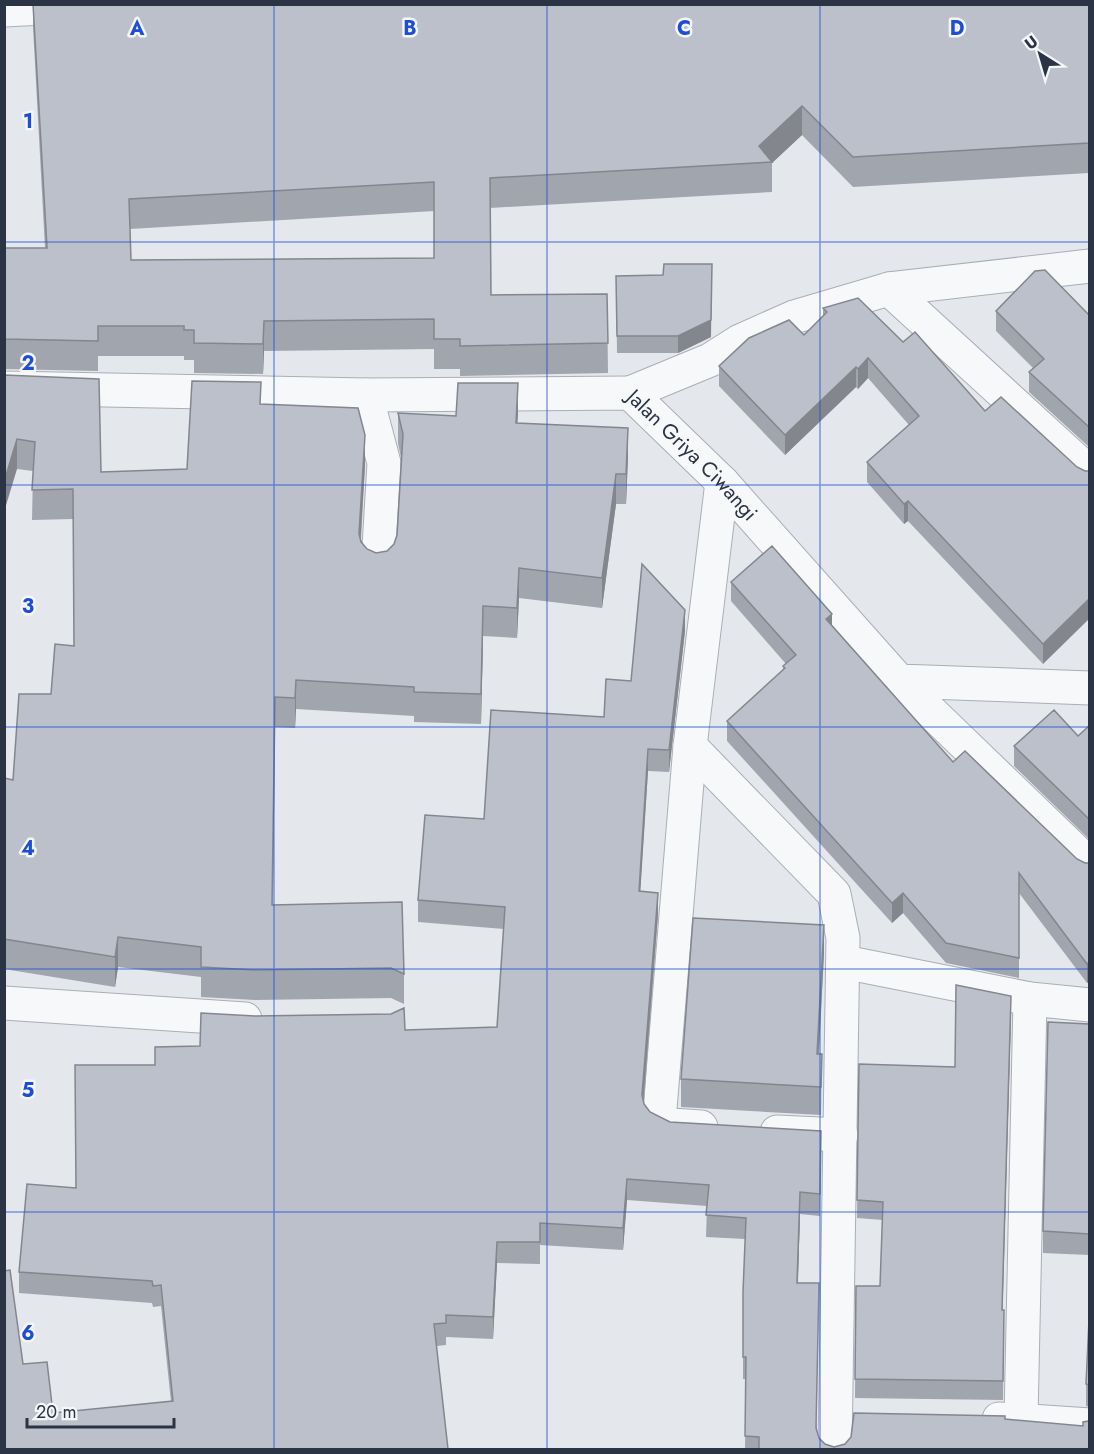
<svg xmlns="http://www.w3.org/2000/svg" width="1094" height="1454" font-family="Jost,sans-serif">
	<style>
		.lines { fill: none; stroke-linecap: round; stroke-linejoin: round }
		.minor-casing { stroke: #a9aeb7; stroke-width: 35 }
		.minor { stroke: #f7f8fa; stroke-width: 33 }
		.wall { fill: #a1a5ae; fill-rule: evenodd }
		.shaded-wall { fill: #83868d }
		.building { fill: #bbc0ca; stroke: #83868d; stroke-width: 1.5; fill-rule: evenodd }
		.grid { fill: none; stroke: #1d4ed8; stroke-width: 1.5; stroke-opacity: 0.55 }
		.labels { text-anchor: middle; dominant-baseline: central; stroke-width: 5; stroke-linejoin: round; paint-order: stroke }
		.street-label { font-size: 21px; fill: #2b3445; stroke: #f4f6f9 }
		.grid-label { font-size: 20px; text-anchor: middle; font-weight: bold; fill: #1d4ed8; stroke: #f4f6f9; stroke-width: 5; stroke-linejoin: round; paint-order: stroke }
	</style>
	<rect width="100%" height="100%" fill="#e4e7ec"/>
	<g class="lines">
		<g class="minor-casing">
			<g id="minor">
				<path d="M4 10 123 4"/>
				<path d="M889 289 1090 473"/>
				<path id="s1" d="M4 388 366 395 630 393 722 482 899 681 1090 688"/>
				<path d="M630 393 710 360 740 341 794 317 889 289 1090 266"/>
				<path d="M366 395 384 463 378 564"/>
				<path d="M899 681 1090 865"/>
				<path d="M690 746 834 894 843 938 835 1450"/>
				<path d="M844 962 1030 999 1090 1005"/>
				<path d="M4 1003 245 1019"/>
				<path d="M701 1127 671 1125 661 1118 660 1109 690 746 722 482"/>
				<path d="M777 1132 841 1135"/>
				<path d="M999 1419 1090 1425"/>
				<path d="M1021 1419 1030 999"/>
			</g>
		</g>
		<use href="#minor" class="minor"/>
	</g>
	<path class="wall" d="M33 4H1089V173L853 187 802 135 772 163V192L490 208 491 295 607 294 608 373 460 376V369H434V349L264 351 263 374 194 373V360H184V356H98V371L4 369V248H45L33 27ZM434 211V258L131 260 130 229Z
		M616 276 711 337 678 353H617Z
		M823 308 903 342 985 411 1077 467 1043 664 908 521 904 524 867 482V462L909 425 868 378 858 389 856 387 785 455 719 386V366L804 335 823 316Z
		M996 311 1089 315V447L1029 392V372L1034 369 996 331Z
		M4 375 101 472 187 469 261 404 365 465 361 540 367 549 376 553 387 551 394 544 397 535 401 458 398 443V413L456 416 518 413 517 423 628 457 626 504H616L602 608 519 598 517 638 483 636 481 724 414 722V716L296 709 295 728 275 727 273 905 404 974V1004L391 998 255 1000 201 997V977L118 967 115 987 4 969V778L13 780 51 694 74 646 73 519 32 520 33 471 17 469Z
		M731 582 832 625 953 762 1077 859 1085 863H1089L1087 983 1019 893V978L946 963 903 913 892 923 727 741V721L783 670V666L786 664 731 601Z
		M685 631 669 772 648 771 640 891 658 914 644 1104 650 1112 670 1122 821 1131 820 1216 800 1214 798 1283 817 1429 819 1438 825 1444 834 1447 1005 1419 1089 1449H745L746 1379H743V1292L745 1239 706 1237 707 1206 627 1200 623 1250 540 1245V1264L497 1263 493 1339 446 1337V1345L437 1346 4 1449 23 1364 53 1413 171 1402 161 1306 153 1307 152 1303 19 1293V1272L76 1188 155 1065 200 1046 405 1030 497 1027 504 929 418 922V900L484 819 604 717 631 681Z
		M1089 726V839L1014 766V746L1078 736Z
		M824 953 819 1054H822L821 1115 681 1107V1079Z
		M1011 1014 1002 1310 1004 1329 1003 1400 855 1398 856 1286H880L883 1220 857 1218 859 1064 955 1067Z
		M1089 1024V1255L1043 1253V1231Z
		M1089 1320V1407L1086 1406V1384Z"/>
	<path class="shaded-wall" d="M802 106V135L772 163V162L759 146Z
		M712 264 711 337 678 353V336Z
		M264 321V351L263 374V344Z
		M868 358V378L858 389V369Z
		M856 367V387L785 455V435Z
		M518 383V413L516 453V423Z
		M628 428V457L626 504V474Z
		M365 435V465L359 563V534Z
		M17 439V469L4 512V482Z
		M616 474V504L602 608V578Z
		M908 501V521L904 524V504Z
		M519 568V598L517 638V608Z
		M1089 599V619L1043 664V644Z
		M483 606V636L481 724V694Z
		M685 610V631L669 772V750Z
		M832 614V634L826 619Z
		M296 680V709L295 728V698Z
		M648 749V771L639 913V891Z
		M658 893V914L642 1117V1095Z
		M903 893V913L892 923V903Z
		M824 925V953L817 1082V1054Z
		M118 937V967L115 987V957Z
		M1089 962V982L1087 983V964Z
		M1011 996V1014L1002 1329V1310Z
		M627 1179V1200L623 1250V1228Z
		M800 1192V1214L797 1304V1283Z
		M497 1242V1263L493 1339V1317Z"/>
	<path class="building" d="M33 4H1089V143L853 157 802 106 759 146 772 162 490 178 491 295 607 294 608 343 460 346V339H434V319L264 321 263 344 194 343V330H184V326H98V341L4 339V248H47ZM434 182V258L131 260 129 199Z
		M664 264H712L711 320 678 336H617L616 276 663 275Z
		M1045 270 1089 315V427L1029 372 1044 359 996 311 1035 271Z
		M858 298 903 342 915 332 985 411 1001 397 1077 467 1085 471H1089V599L1043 644 908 501 904 504 867 462 919 416 868 358 858 369 856 367 785 435 719 366 749 338 789 320 804 335 827 312 823 308Z
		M4 375 99 379 101 472 187 469 192 381 261 382 260 404 358 408 365 435 359 534 361 542 367 549 376 553 387 551 394 544 397 535 403 434 398 413 456 416 458 383H518L516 423 628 428 626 474H616L602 578 519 568 517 608 483 606 481 694 414 692V687L296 680 295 698 275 697 272 905 402 902 404 974 391 968 255 970 201 967V947L118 937 115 957 4 939V778L13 780 19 694H51L55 644 74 646 73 489 32 490 35 442 17 439 4 482Z
		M772 546 832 614 826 619 953 762 965 751 1077 859 1085 863H1089V962L1087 964 1019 873V958L946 943 903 893 892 903 727 721 785 668 783 666 796 655 731 582Z
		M642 564 685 610 669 750 648 749 639 891 658 893 642 1095 644 1104 650 1112 670 1122 821 1131 820 1194 800 1192 797 1283H819L816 1428 819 1438 825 1444 834 1447 845 1444 851 1437 854 1413 1005 1416V1419L1083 1426V1422L1089 1421V1449H759V1437L745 1436 746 1357H743V1292L746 1218 706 1215 709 1185 627 1179 623 1228 540 1223V1242H497L493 1317 446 1315V1323L434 1324 448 1449H4V1271L10 1270 23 1364 47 1362 53 1413 173 1401 161 1285 153 1286 152 1281 19 1272 27 1184 76 1188 75 1065H155V1047L200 1046 201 1013 255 1016 391 1014 404 1008 405 1030 497 1027 505 907 418 900 425 815 484 819 491 710 604 717 606 679 631 681Z
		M1054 710 1078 736 1089 726V819L1014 746Z
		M693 918 824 925 817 1054H822L821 1087 681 1079Z
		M956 985 1011 996 1002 1310H1004L1003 1381 855 1379 856 1286H880L883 1202 857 1200 859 1064 955 1067Z
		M1048 1022 1089 1024V1234L1043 1231Z
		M1089 1320V1385L1086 1384Z"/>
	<path class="grid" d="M274 4V1450M547 4V1450M820 4V1450M4 242H1090M4 485H1090M4 727H1090M4 969H1090M4 1212H1090"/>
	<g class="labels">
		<g class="street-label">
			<text stroke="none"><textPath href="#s1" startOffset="714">Jalan Griya Ciwangi</textPath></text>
		</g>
	</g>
	<g class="grid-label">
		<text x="137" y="35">A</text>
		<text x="410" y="35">B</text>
		<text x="684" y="35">C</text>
		<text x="957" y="35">D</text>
		<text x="28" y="128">1</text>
		<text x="28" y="370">2</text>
		<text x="28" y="613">3</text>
		<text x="28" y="855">4</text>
		<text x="28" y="1097">5</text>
		<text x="28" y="1340">6</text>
	</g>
	<rect width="1094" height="1454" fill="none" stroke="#2b3445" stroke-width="12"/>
	<g transform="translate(1040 54) rotate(323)" stroke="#f4f6f9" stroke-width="4.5" paint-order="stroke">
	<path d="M0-4.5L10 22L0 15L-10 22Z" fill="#2b3445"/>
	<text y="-9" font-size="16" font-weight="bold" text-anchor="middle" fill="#2b3445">U</text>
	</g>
	<path d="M27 1418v9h147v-9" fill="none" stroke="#2b3445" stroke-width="3"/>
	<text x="36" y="1418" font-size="18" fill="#2b3445" stroke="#f4f6f9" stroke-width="4.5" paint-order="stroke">20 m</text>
</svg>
